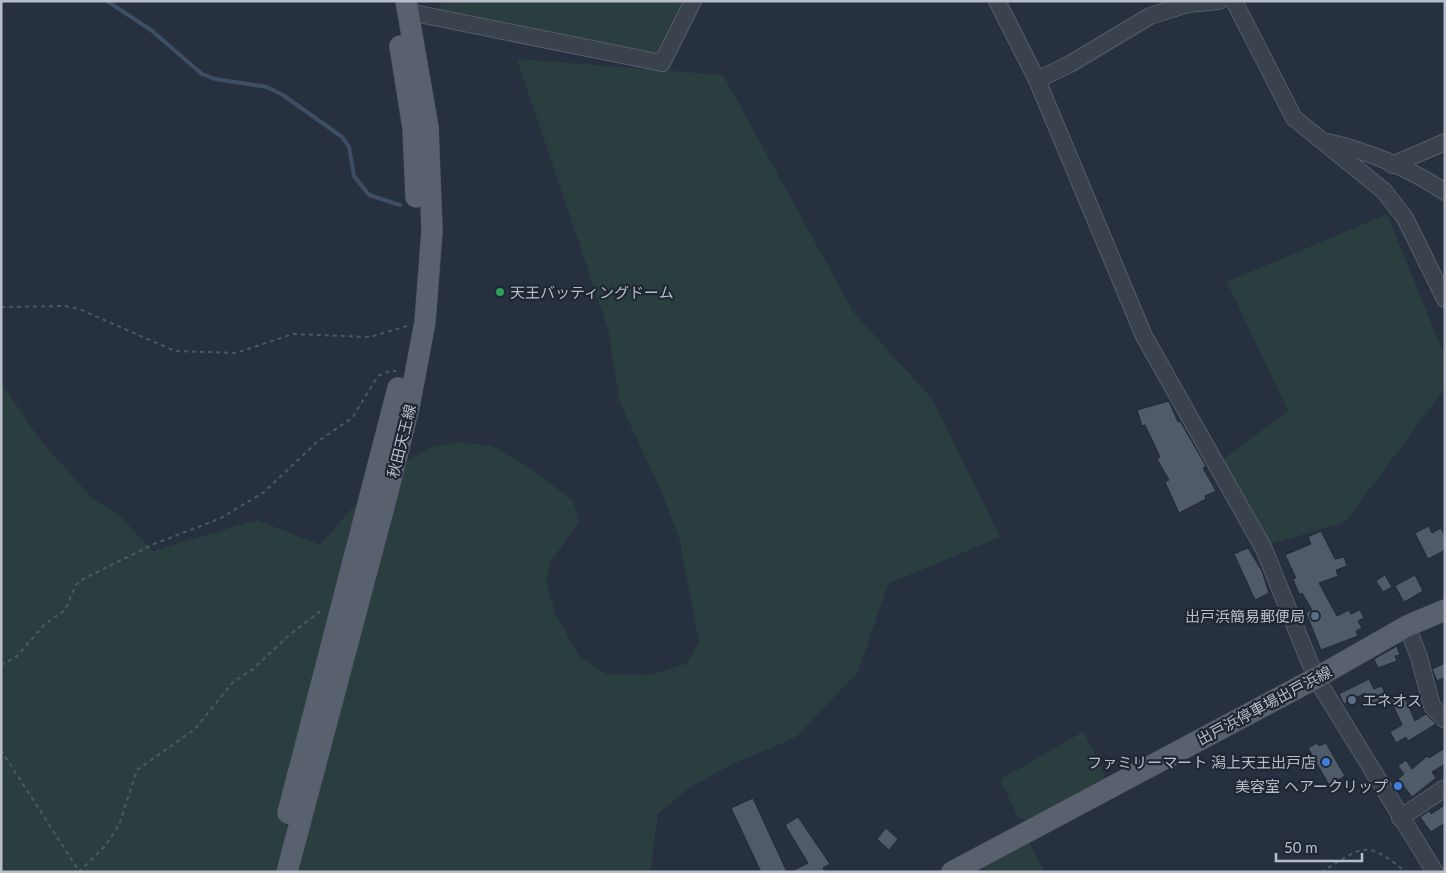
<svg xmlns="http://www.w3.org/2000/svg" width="1446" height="873" font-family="Lato,'Noto Sans JP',sans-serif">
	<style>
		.green { fill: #2a3e40 }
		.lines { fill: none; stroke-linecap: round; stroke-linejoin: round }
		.stream { stroke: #3d4e65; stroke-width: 4 }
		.building { fill: #505b69; stroke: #212935 }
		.minor-casing { stroke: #555d69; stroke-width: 18 }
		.major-casing { stroke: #444b57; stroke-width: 22 }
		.path { stroke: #495b5e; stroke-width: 2; stroke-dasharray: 4 4; stroke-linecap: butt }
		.minor { stroke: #3a424e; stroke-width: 16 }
		.major { stroke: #59616e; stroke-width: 21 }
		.leisure-dot { fill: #2e9e5b; stroke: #1f2733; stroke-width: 2 }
		.service-dot { fill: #5c6f8a; stroke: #1f2733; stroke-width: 2 }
		.shop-dot { fill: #3f7fe0; stroke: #1f2733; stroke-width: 2 }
		.labels { text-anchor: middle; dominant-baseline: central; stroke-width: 4.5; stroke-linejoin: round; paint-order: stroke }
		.poi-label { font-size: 15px; fill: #b7bec9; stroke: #1f2733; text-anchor: end }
		.street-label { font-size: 15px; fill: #b7bec9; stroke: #1f2733 }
	</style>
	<rect width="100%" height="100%" fill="#27303e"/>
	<path class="green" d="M442 1H689L661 60 437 15Z
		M517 59 723 75 854 313 933 400 1000 537 888 584 858 672 796 737 737 762 690 787 658 814 650 872H1V382L38 437 56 458 93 499 117 513 153 551 257 520 320 545 377 480 429 448 457 442 492 446 529 467 573 501 579 522 551 561 546 583 556 615 579 656 606 674 649 675 686 664 699 642 680 541 661 490 620 403 608 329Z
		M1387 214 1445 357V388L1345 522 1271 544 1221 461 1288 411 1227 282Z
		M1081 733H1084L1105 775 1103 781 1027 820 1018 817 1001 781 1003 778Z
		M1029 843 1045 872H977Z"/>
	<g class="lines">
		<path class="stream" d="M107 1 151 30 202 74 215 79 267 87 283 95 342 137 349 147 354 176 369 195 400 205"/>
	</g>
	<path class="building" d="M1169 401 1178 422 1180 421 1206 466 1203 468 1216 491 1205 496 1206 499 1179 513 1165 482 1169 480 1157 459 1160 457 1145 425 1142 426 1137 410Z
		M1429 526 1432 533 1441 528 1445 536V550L1428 559 1415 533Z
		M1321 531 1335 559 1344 557 1347 566 1336 570 1338 576 1319 583 1337 616 1349 610 1351 614 1360 610 1364 618 1358 621 1362 628 1356 631 1358 636 1321 650 1306 613 1312 610 1302 593 1299 594 1293 579 1296 578 1285 555 1311 544 1308 537Z
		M1248 548 1262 571 1269 593 1255 600 1234 554Z
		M1385 575 1392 587 1383 592 1376 581Z
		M1415 575 1423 591 1404 602 1395 586Z
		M1397 646 1400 655 1395 656 1397 661 1378 668 1374 659Z
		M1445 663V677L1437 681 1432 669Z
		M1369 679 1374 689 1382 686 1387 698 1371 705 1365 693 1344 704 1339 694Z
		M1403 693 1415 721 1426 714 1436 724 1408 741 1406 737 1396 743 1390 732 1402 725 1390 698Z
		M1317 743 1319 746 1326 743 1345 776 1329 785 1308 748Z
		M1445 748V764L1432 772 1436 778 1412 797 1398 779 1404 774 1398 766 1406 760 1412 769 1427 756 1429 758Z
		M753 798 762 818 787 872H761L731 808Z
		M1445 805V823L1431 832 1420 817 1429 811 1431 814Z
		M798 817 830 864 823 868 825 872H790L808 863 785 825Z
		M886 828 898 839 889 850 877 839Z"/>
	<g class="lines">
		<g class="minor-casing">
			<path id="minor" d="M997 1 1037 80 1144 336 1264 549 1316 678 1435 872
				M1234 1 1294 118 1384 191 1405 218 1445 299
				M409 12 662 63 693 1
				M1037 80 1070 64 1150 16 1188 4 1219 1
				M1327 142C1366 150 1411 169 1445 192
				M1392 165 1445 142
				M1407 626 1419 657 1432 706 1445 720
				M1400 818 1445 788"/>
		</g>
		<g class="major-casing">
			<path id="major" d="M400 46 413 128 416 197
				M288 813 398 388
				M287 872 387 495 409 407 425 322 432 231 428 127 406 1
				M952 872 1316 678 1407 626 1445 610"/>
		</g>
		<path class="path" d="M1 307 65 306 79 309 175 351 236 353 293 334 370 337 407 326
			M1 665 16 657 45 624 65 610 76 585 83 579 154 544 221 518 264 492 317 442 352 418 378 376 390 371H396
			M1 750 79 871
			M79 872 105 846 119 825 137 770 195 729 233 682 253 669 288 636 323 609
			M1321 872C1364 847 1364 838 1406 872"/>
		<use href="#minor" class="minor"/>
		<use href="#major" class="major"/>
	</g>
	<circle class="leisure-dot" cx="500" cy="292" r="5"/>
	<g class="service-dot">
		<circle cx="1315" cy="616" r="5"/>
		<circle cx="1352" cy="700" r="5"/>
	</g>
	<g class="shop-dot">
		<circle cx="1326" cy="762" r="5"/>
		<circle cx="1398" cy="786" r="5"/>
	</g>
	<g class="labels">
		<g class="poi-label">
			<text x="510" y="292" text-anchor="start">天王バッティングドーム</text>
			<text x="1305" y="616">出戸浜簡易郵便局</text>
			<text x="1362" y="700" text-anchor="start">エネオス</text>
			<text x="1316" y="762">ファミリーマート 潟上天王出戸店</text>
			<text x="1388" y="786">美容室 ヘアークリップ</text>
		</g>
		<g class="street-label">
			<text transform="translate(401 441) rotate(-76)">秋田天王線</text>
			<text transform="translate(1264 705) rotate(-28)">出戸浜停車場出戸浜線</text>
		</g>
	</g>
	<rect width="1446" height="873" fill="none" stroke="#b7bec9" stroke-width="5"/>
	<path d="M1276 853v8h86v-8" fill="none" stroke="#b7bec9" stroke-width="2.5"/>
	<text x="1284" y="853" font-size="15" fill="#b7bec9" stroke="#1f2733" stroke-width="4" paint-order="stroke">50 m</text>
</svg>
